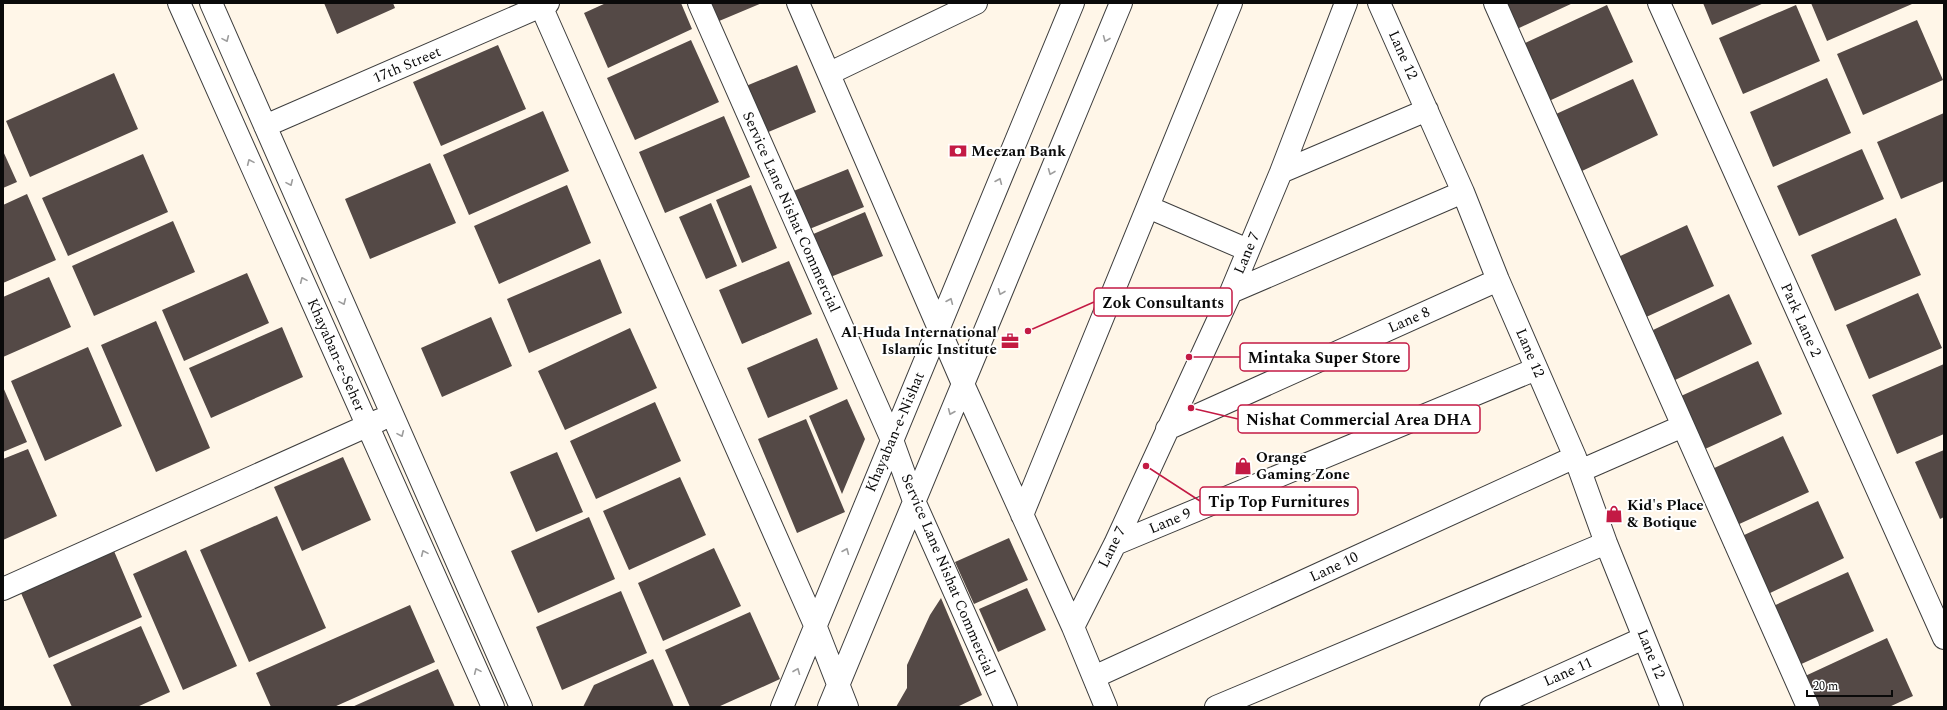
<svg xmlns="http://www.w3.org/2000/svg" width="1947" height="710" font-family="Spectral,serif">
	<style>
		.building { fill: #544946 }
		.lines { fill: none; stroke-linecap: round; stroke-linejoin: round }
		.minor-casing { stroke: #3d3d3d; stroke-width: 24 }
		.minor { stroke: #fff; stroke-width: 22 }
		.oneway { stroke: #9d9d9d }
		.labels { text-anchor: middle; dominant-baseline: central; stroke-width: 4; stroke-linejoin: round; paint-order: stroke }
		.street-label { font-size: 15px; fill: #0a0a0a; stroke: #fff }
		.poi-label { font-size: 15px; font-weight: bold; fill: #0a0a0a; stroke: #fff; text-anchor: start }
		.leader { fill: none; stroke: #c31a44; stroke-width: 1.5 }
		.callout-dot { fill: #c31a44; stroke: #fff; stroke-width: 1.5 }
		.callout { fill: #fff; stroke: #c31a44; stroke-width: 1.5 }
		.callout-label { font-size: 16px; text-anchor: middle; font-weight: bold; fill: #0a0a0a }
	</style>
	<rect width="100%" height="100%" fill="#fff6e8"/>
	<path class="building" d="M324 3H393L395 8 337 34Z
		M606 3H681L692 29 608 68 584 13Z
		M703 3H762L712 24Z
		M1505 3H1573L1517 29Z
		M1703 3H1764L1712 25Z
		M1811 3H1912V4L1827 41Z
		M1607 5 1633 62 1549 101 1523 44Z
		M1796 5 1820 61 1743 94 1719 38Z
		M1917 20 1943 80 1863 115 1837 54Z
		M691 40 719 102 635 140 607 78Z
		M498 45 526 109 441 146 413 82Z
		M797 65 816 112 766 133 746 86Z
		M114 73 138 129 30 177 6 121Z
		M1827 78 1851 133 1773 167 1750 112Z
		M1633 79 1658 135 1582 171 1556 114Z
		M543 111 569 171 469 215 443 155Z
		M1944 113V181L1901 199 1877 142Z
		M724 116 750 177 665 213 639 152Z
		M1862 149 1884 199 1799 236 1777 186Z
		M3 151 17 182 3 188Z
		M143 154 168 212 68 256 42 198Z
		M430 163 456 223 370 259 345 199Z
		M848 169 864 207 807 230 791 192Z
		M567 185 591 243 499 284 474 226Z
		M751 185 777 248 742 263 716 200Z
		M27 194 56 260 3 283V205Z
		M711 203 737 266 706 279 679 217Z
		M865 212 883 256 828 278 811 235Z
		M1896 218 1921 275 1835 311 1811 255Z
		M173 221 195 272 94 316 72 266Z
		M1687 225 1714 286 1644 318 1616 258Z
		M600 259 622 313 529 353 507 299Z
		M789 261 812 314 742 344 719 290Z
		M247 273 269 323 184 361 162 310Z
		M49 277 71 327 3 357V297Z
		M1918 293 1942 348 1869 379 1846 325Z
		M1729 294 1752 344 1675 380 1653 330Z
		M491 317 512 366 442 397 421 348Z
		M156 321 210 448 156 472 101 345Z
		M282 327 303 377 211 418 189 368Z
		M630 328 657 388 565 430 538 371Z
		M817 338 838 389 768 418 747 368Z
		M88 347 122 426 45 461 11 381Z
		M1758 361 1782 414 1705 449 1681 396Z
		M1944 364V434L1897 454 1872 395Z
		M3 387 27 442 3 452Z
		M847 399 865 439 842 494 809 416Z
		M655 402 681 461 596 499 570 441Z
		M806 419 845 512 797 533 758 439Z
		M1783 436 1809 492 1735 526 1710 470Z
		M28 449 57 516 3 540V459Z
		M1944 450V517L1940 519 1915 462Z
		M557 452 583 512 536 532 510 472Z
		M343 457 371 520 302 551 274 487Z
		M680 477 706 535 629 570 603 511Z
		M1818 501 1844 558 1768 594 1742 536Z
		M277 516 326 628 249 662 200 550Z
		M589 517 615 579 538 613 511 551Z
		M1009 538 1028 580 974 604 955 562Z
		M714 548 741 606 663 641 638 583Z
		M186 550 237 666 183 690 133 574Z
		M114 551 142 617 49 658 21 593Z
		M1848 572 1874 631 1797 666 1771 607Z
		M1027 588 1046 630 998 652 979 609Z
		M621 591 647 653 562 690 536 627Z
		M941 598 982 695 957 707H896L907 688V665L930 615Z
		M410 605 435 662 334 707H271L256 673Z
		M750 612 780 679 718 707H690L665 650Z
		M141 626 170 692 137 707H72L53 665Z
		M1887 638 1913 696 1889 707H1816L1803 677Z
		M653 659 674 707H583L594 685Z
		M438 669 455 707H352Z"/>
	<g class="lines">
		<g class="minor-casing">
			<path id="minor" d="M179 3 493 707
				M211 3 521 707
				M699 3 892 440 914 501 1006 707
				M798 3 963 384 1073 627 1106 707
				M1379 3 1463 192 1498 280 1575 457 1606 543 1672 707
				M1495 3 1808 707
				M1659 3 1944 638
				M541 6 815 625 847 707
				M830 73 976 3
				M265 126 548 3
				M1281 172 1427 110
				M1148 207 1248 250
				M1231 292 1463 192
				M1167 429 1498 280
				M1580 471 1683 426
				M1022 515 1231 3
				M1115 544 1536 369
				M3 589 380 420
				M1073 627 1115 544 1231 292 1281 172 1346 3
				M1094 677 1575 457
				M782 707 1073 3
				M829 707 1121 3
				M1216 707 1606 543
				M1491 707 1644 638"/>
		</g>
		<use href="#minor" class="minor"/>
	</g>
	<defs><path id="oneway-chevron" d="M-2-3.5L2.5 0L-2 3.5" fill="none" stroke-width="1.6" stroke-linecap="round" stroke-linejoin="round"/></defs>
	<g class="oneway">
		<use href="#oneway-chevron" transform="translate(226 39) rotate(66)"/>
		<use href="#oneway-chevron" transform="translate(1106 39) rotate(112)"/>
		<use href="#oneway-chevron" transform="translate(250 162) rotate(-114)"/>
		<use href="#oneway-chevron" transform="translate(1051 172) rotate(112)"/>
		<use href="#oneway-chevron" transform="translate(999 181) rotate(-67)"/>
		<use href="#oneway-chevron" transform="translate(290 183) rotate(66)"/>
		<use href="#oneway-chevron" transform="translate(303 280) rotate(-114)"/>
		<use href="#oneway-chevron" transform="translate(1001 292) rotate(112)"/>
		<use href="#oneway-chevron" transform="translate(950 301) rotate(-67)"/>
		<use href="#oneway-chevron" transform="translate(343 302) rotate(66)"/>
		<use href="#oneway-chevron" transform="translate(951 412) rotate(113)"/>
		<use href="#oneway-chevron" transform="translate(401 434) rotate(66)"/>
		<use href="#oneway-chevron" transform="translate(846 551) rotate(-67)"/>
		<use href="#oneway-chevron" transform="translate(424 553) rotate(-114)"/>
		<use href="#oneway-chevron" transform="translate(477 671) rotate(-114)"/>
		<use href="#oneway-chevron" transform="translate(797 671) rotate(-68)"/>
	</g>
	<defs>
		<g id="bank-bare" transform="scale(1.38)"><path d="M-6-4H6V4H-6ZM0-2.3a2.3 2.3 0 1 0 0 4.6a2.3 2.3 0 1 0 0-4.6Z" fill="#c31a44" stroke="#fff" stroke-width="2.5" paint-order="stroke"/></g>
		<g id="office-bare" transform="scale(1.38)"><path d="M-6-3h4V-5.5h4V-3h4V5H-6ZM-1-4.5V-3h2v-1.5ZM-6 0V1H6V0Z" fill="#c31a44" stroke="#fff" stroke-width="2.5" paint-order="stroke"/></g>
		<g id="shop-bare" transform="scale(1.38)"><path d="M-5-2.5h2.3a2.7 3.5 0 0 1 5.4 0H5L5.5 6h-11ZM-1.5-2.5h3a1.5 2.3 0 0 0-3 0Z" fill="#c31a44" stroke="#fff" stroke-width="2.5" paint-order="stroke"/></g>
	</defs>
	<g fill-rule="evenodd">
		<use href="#bank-bare" x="958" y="151"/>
		<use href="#office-bare" x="1010" y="341"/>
		<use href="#shop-bare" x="1243" y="466"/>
		<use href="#shop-bare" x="1614" y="514"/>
	</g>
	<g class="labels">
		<g class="street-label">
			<text transform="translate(1403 55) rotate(66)">Lane 12</text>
			<text transform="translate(407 65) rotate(-23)">17th Street</text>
			<text transform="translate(791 212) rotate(66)">Service Lane Nishat Commercial</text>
			<text transform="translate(1247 253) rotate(-67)">Lane 7</text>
			<text transform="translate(1409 320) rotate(-24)">Lane 8</text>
			<text transform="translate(1801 320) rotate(66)">Park Lane 2</text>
			<text transform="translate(1530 353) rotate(67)">Lane 12</text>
			<text transform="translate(336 355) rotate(66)">Khayaban-e-Seher</text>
			<text transform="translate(895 432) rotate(-67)">Khayaban-e-Nishat</text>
			<text transform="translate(1170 521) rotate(-23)">Lane 9</text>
			<text transform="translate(1112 547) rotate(-64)">Lane 7</text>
			<text transform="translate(1334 567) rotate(-25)">Lane 10</text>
			<text transform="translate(948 575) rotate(67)">Service Lane Nishat Commercial</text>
			<text transform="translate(1651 654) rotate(68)">Lane 12</text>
			<text transform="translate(1568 672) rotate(-24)">Lane 11</text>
		</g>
		<g class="poi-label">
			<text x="971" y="151">Meezan Bank</text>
			<text x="997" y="332" text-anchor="end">Al-Huda International<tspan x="997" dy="17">Islamic Institute</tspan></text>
			<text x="1256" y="457">Orange<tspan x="1256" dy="17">Gaming Zone</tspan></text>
			<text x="1627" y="505">Kid's Place<tspan x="1627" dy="17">&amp; Botique</tspan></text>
		</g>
	</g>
	<path class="leader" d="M1028 331L1094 302M1189 357L1240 357M1191 408L1238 419M1146 466L1200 501"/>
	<g class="callout-dot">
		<circle cx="1028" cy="331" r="4"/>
		<circle cx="1189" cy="357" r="4"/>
		<circle cx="1191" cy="408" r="4"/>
		<circle cx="1146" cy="466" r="4"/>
	</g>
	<g class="callout">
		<rect x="1094" y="288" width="138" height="28" rx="4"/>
		<rect x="1240" y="343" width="169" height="28" rx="4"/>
		<rect x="1238" y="405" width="242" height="28" rx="4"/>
		<rect x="1200" y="487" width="158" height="28" rx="4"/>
	</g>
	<g class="callout-label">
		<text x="1163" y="308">Zok Consultants</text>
		<text x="1324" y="363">Mintaka Super Store</text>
		<text x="1359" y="425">Nishat Commercial Area DHA</text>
		<text x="1279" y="507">Tip Top Furnitures</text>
	</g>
	<rect width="1947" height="710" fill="none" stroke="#0a0a0a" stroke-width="8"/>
	<path d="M1807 690v6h85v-6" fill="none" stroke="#0a0a0a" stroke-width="2"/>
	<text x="1813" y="690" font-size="12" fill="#0a0a0a" stroke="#ffffff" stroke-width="3" paint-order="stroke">20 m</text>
</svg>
